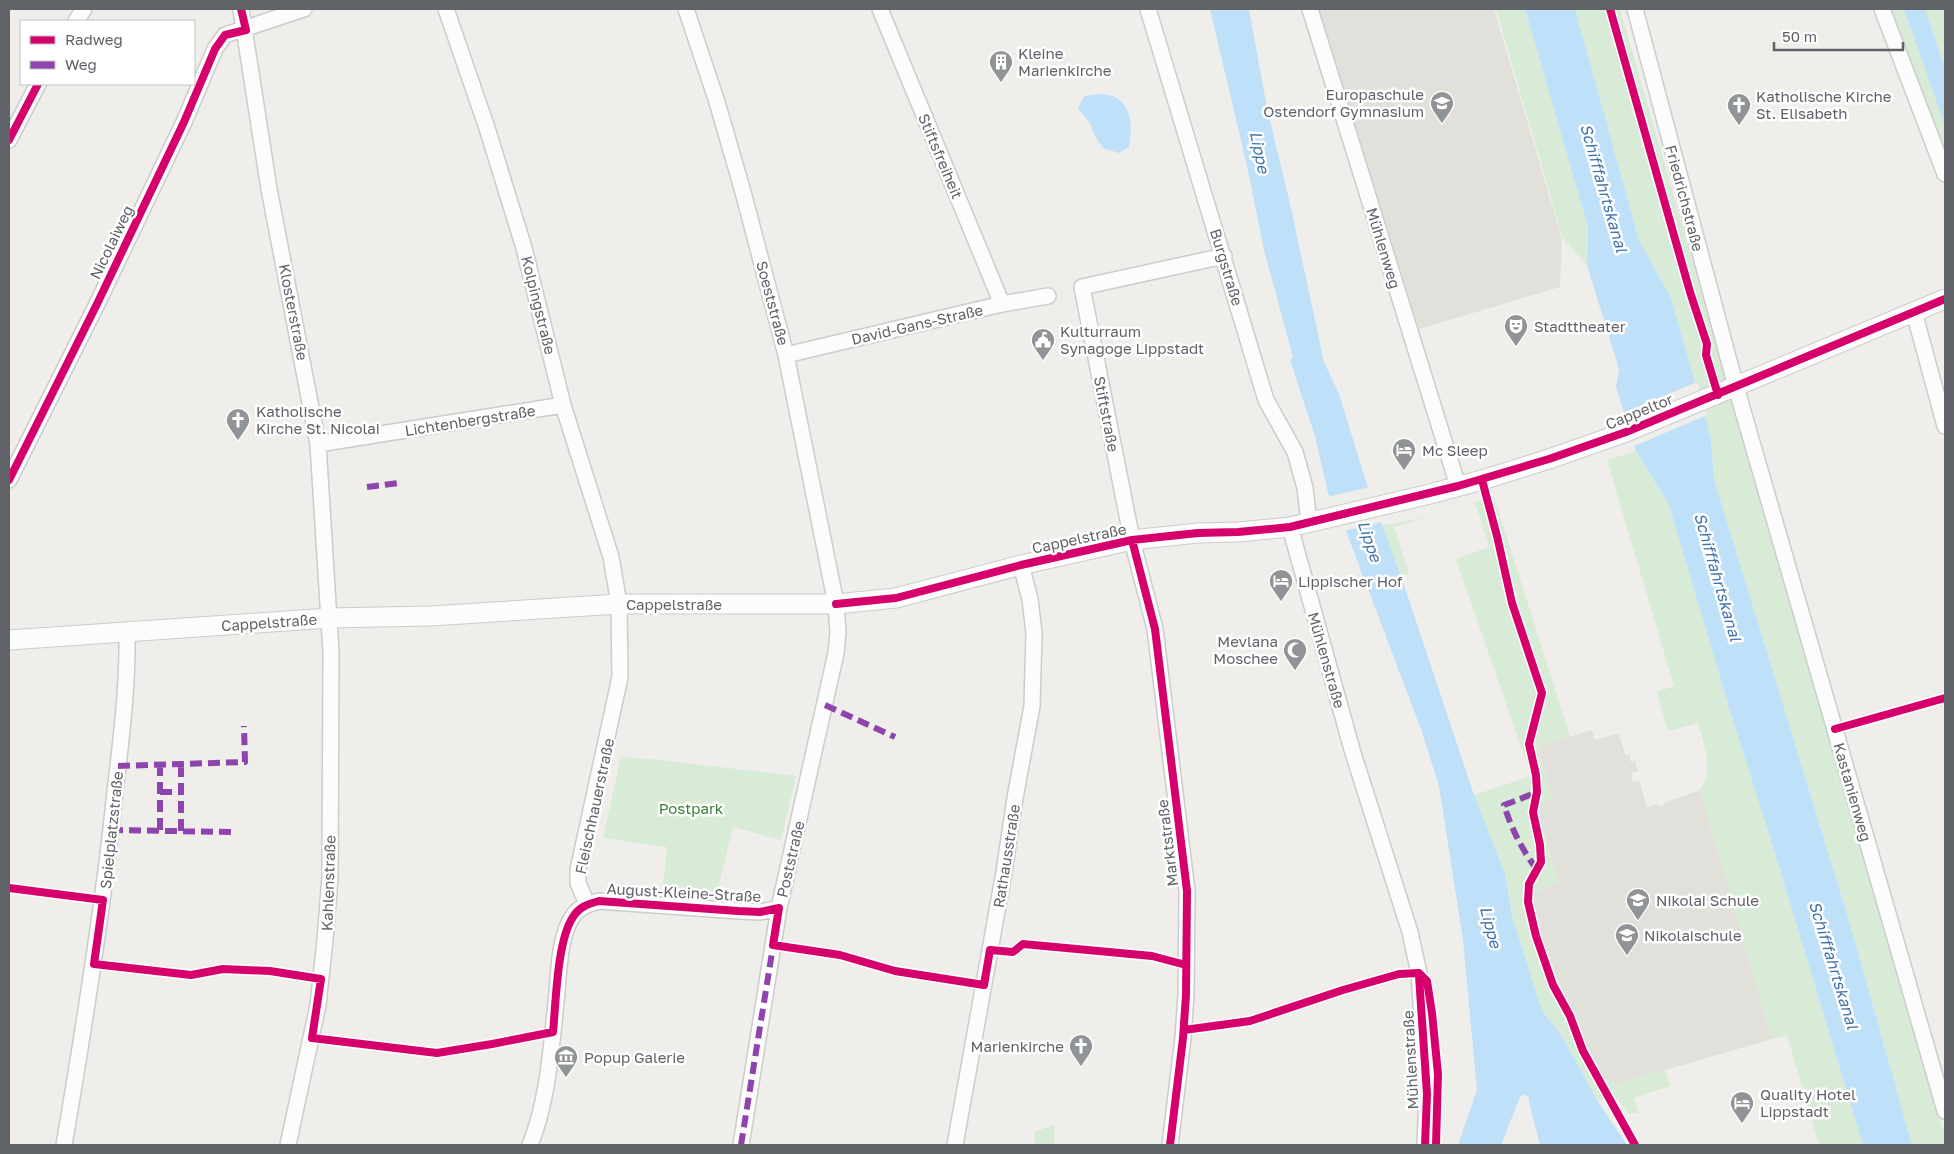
<svg xmlns="http://www.w3.org/2000/svg" width="1954" height="1154" font-family="'Golos Text',sans-serif">
	<style>
		.education { fill: #e2e0da }
		.green { fill: #d8ebd6 }
		.water { fill: #bfe0f9; fill-rule: evenodd }
		.pier { fill: #efeeea }
		.lines { fill: none; stroke-linecap: round; stroke-linejoin: round }
		.river { stroke: #bfe0f9; stroke-width: 31 }
		.minor-casing { stroke: #cbcccc; stroke-width: 18 }
		.tertiary-casing { stroke: #cbcccc; stroke-width: 21 }
		.minor { stroke: #fdfcfc; stroke-width: 15 }
		.tertiary { stroke: #fdfcfc; stroke-width: 19 }
		.quiet { stroke: #8e44ad; stroke-width: 6; stroke-dasharray: 12 6; stroke-linecap: butt }
		.cycleway-casing { stroke: #fff; stroke-width: 11 }
		.cycleway { stroke: #d6006c; stroke-width: 8 }
		.labels { text-anchor: middle; dominant-baseline: central; stroke-width: 5; stroke-linejoin: round; paint-order: stroke }
		.poi-label { font-size: 15px; fill: #5f6368; stroke: #fff; text-anchor: start }
		.street-label { font-size: 15px; fill: #5f6368; stroke: #fff }
		.park-label { font-size: 15px; fill: #348238; stroke: #fff }
		.water-label { font-size: 16px; font-style: italic; fill: #4174aa; stroke: #fff }
	</style>
	<rect width="100%" height="100%" fill="#efeeea"/>
	<path class="education" d="M1319 9H1494L1562 239 1560 287 1419 329Z
		M1592 730 1595 740 1619 733 1625 755 1629 754 1631 762 1635 761 1638 771 1631 774 1633 783 1639 781 1647 807 1656 804 1662 807 1666 802 1700 790 1772 1039 1617 1084 1604 1078 1593 1065 1572 1011 1550 962 1541 935 1534 906 1533 894 1544 887 1558 883 1538 812 1541 802 1553 799 1537 746Z"/>
	<path class="green" d="M1496 9H1525L1588 227 1587 265 1563 239Z
		M1575 9H1620L1945 1136V1145H1912L1850 924 1714 479 1711 439 1671 298 1639 240Z
		M1890 9H1904L1945 126V152Z
		M1925 9H1944L1945 69Z
		M1636 451 1669 505 1731 714 1777 860 1863 1145H1819L1787 1035 1772 1039 1700 790C1715 769 1704 746 1698 723L1668 731 1657 692 1674 686 1607 460Z
		M1494 497 1570 736 1537 747 1553 799 1541 803 1538 812 1558 883 1544 887 1533 894C1536 936 1556 973 1572 1011 1580 1028 1584 1049 1594 1065 1600 1075 1607 1080 1617 1084L1665 1070 1670 1086 1634 1098 1639 1113H1628L1618 1099 1597 1100 1561 1035 1542 1011 1512 916 1505 874 1474 795 1531 776 1456 559 1489 547 1475 502Z
		M1430 516 1394 527 1409 574 1401 576 1381 526Z
		M621 757 660 760 796 776 781 840 733 827 716 897 662 893 667 847 603 838Z
		M1496 1033 1510 1039 1518 1054 1502 1056 1491 1048Z
		M1054 1125V1145H1035L1034 1132Z"/>
	<path class="water" d="M1210 9H1249L1267 108 1291 208 1324 362 1339 394 1368 488 1401 576 1474 795 1505 874 1512 916 1542 1011 1561 1035 1597 1100 1627 1145H1540L1529 1102V1098L1525 1094 1520 1097 1501 1145H1458L1477 1090 1463 940 1439 786 1422 732 1346 531 1329 497 1315 436 1290 360 1293 357 1264 250 1247 166ZM1496 1033 1510 1039 1518 1054 1502 1056 1491 1048Z
		M1525 9H1575L1639 240 1671 298 1711 439 1714 479 1850 924 1912 1145H1863L1777 860 1731 714 1669 505 1636 451 1616 387 1619 369 1587 265 1588 227Z
		M1904 9H1925L1945 69V126Z
		M1101 94C1106 95 1113 95 1117 98 1133 109 1132 129 1129 147L1119 153 1103 148 1096 138 1089 122 1078 108 1084 96Z"/>
	<path class="pier" d="M1697 382 1707 415 1632 447 1621 414Z
		M1370 487 1383 522 1344 531 1327 497Z"/>
	<g class="lines">
		<path class="river" d="M1484 1145 1488 1132 1513 1010 1509 995"/>
		<g class="minor-casing">
			<path id="minor" d="M241 9 269 189 318 444 331 652 330 877 325 940 318 1005 288 1145
				M446 9 487 128 524 248 563 405 611 557 619 604 620 677 578 870V883L587 904
				M686 9 717 102 743 192 786 355 836 604 838 632 836 653 779 908 741 1145
				M880 9 1002 304
				M1148 9 1266 400 1295 452 1305 488 1309 523
				M1310 9 1458 486
				M1635 9 1736 387 1945 1111
				M1882 9 1945 174
				M76 21 84 9
				M9 140 38 84
				M1914 312 1945 426
				M786 355 1002 304 1048 296
				M318 444 563 405
				M9 480 97 304 184 122 215 49 225 35 304 9
				M1290 527 1353 753 1410 932 1419 973 1427 1094 1425 1145
				M64 1145C84 1028 103 910 115 792 121 740 128 686 127 633
				M530 1145C548 1101 551 1049 556 1002 559 977 558 937 573 916 579 907 588 904 599 901L738 911 760 912 779 908
				M955 1145 1004 872 1015 798 1032 706 1034 633 1030 599 1021 565
				M1170 1145 1183 1038 1186 995 1187 891 1155 629 1132 540 1082 287 1224 256"/>
		</g>
		<g class="tertiary-casing">
			<path id="tertiary" d="M9 640 329 618 431 616 619 604H836L896 598 1021 565 1132 540 1198 533 1238 532 1290 527 1430 494 1482 480 1549 459 1626 432 1945 299"/>
		</g>
		<use href="#minor" class="minor"/>
		<use href="#tertiary" class="tertiary"/>
		<path class="quiet" d="M367 487 399 483
			M825 705 895 737
			M118 766 245 762 244 726
			M160 792H181
			M1520 799 1537 792
			M1515 801 1504 805C1512 830 1522 850 1538 871
			M111 830 231 832
			M160 830V765
			M181 831V764
			M741 1145 774 940"/>
		<g class="cycleway-casing">
			<path id="cycleway" d="M1610 9 1690 292 1707 344 1706 355 1718 395
				M9 140 38 84
				M9 480 97 304 184 122 215 49 225 35 246 30 241 9
				M1482 480 1497 536 1512 603 1542 693 1529 744 1536 775 1537 792 1533 812 1540 845 1541 862 1529 884 1528 902 1536 936 1553 985 1570 1016 1583 1051 1635 1145
				M1132 540 1155 629 1187 891 1186 995 1183 1038 1170 1145
				M836 604 896 598 1021 565 1132 540 1198 533 1238 532 1290 527 1458 486 1549 459 1626 432 1945 299
				M1835 729 1945 698
				M9 888 103 900 94 964 191 975 223 969 270 971 321 979 312 1038 437 1053 492 1044 553 1032C556 1002 557 941 573 917 579 907 588 904 599 901L738 911 760 912 779 908 773 945 840 955 895 971 984 985 990 950 1013 952 1023 944 1152 956 1186 965
				M1419 976 1427 1094 1425 1145
				M1184 1030 1250 1021 1343 990 1399 974 1419 973 1427 981 1432 1013 1438 1074 1436 1145"/>
		</g>
		<use href="#cycleway" class="cycleway"/>
	</g>
	<defs>
		<g id="building-pin" transform="scale(1.25)"><path d="M0 17L-7.5 6A9.5 9.5 0 1 1 7.5 6Z" fill="#919496" stroke="#fff"/><path d="M-4-6H4V6H1V3H-1V6H-4ZM-2.5-4.3h1.7v1.8h-1.7ZM.8-4.3h1.7v1.8H.8ZM-2.5-1h1.7V.8h-1.7ZM.8-1h1.7V.8H.8Z" fill="#fff"/></g>
		<g id="school-pin" transform="scale(1.25)"><path d="M0 17L-7.5 6A9.5 9.5 0 1 1 7.5 6Z" fill="#919496" stroke="#fff"/><path d="M0-5L7-2L0 1L-7-2ZM-4 1L0 2.5L4 1V4Q0 6-4 4Z" fill="#fff"/></g>
		<g id="church-pin" transform="scale(1.25)"><path d="M0 17L-7.5 6A9.5 9.5 0 1 1 7.5 6Z" fill="#919496" stroke="#fff"/><path d="M-1.2-6h2.4v3.5h3.3v2.4h-3.3V6h-2.4V-.1h-3.3v-2.4h3.3Z" fill="#fff"/></g>
		<g id="theatre-pin" transform="scale(1.25)"><path d="M0 17L-7.5 6A9.5 9.5 0 1 1 7.5 6Z" fill="#919496" stroke="#fff"/><path d="M-5-5.5Q0-4 5-5.5V0Q5 5 0 6Q-5 5-5 0ZM-3.3-2.5H-1v1.5H-3.3ZM1-2.5H3.3v1.5H1ZM-2.8 1Q0 5.5 2.8 1Z" fill="#fff"/></g>
		<g id="civic-pin" transform="scale(1.25)"><path d="M0 17L-7.5 6A9.5 9.5 0 1 1 7.5 6Z" fill="#919496" stroke="#fff"/><path d="M-.6-6.5H3V-4.5H.6V-3L4-1V1h2V6H-6V1h2V-1L-.6-3ZM-1.2 2.5V6h2.4V2.5Z" fill="#fff"/></g>
		<g id="hotel-pin" transform="scale(1.25)"><path d="M0 17L-7.5 6A9.5 9.5 0 1 1 7.5 6Z" fill="#919496" stroke="#fff"/><path d="M-6-4.5h1.5V1H6V5H4.5V3h-9V5H-6ZM-4 0a1.8 1.8 0 1 1 3.6 0ZM.5 0V-2.5h3Q6-2.5 6 0Z" fill="#fff"/></g>
		<g id="mosque-pin" transform="scale(1.25)"><path d="M0 17L-7.5 6A9.5 9.5 0 1 1 7.5 6Z" fill="#919496" stroke="#fff"/><path d="M3.5-4.9A6 6 0 1 0 3.5 4.9A5 5 0 1 1 3.5-4.9Z" fill="#fff"/></g>
		<g id="museum-pin" transform="scale(1.25)"><path d="M0 17L-7.5 6A9.5 9.5 0 1 1 7.5 6Z" fill="#919496" stroke="#fff"/><path d="M0-6L6-3V-2H-6V-3ZM-5-1h2V3h-2ZM-1-1h2V3h-2ZM3-1h2V3H3ZM-6 4H6V6H-6Z" fill="#fff"/></g>
	</defs>
	<g fill-rule="evenodd">
		<use href="#building-pin" x="1001" y="62"/>
		<use href="#school-pin" x="1442" y="103"/>
		<use href="#church-pin" x="1739" y="105"/>
		<use href="#theatre-pin" x="1516" y="326"/>
		<use href="#civic-pin" x="1043" y="340"/>
		<use href="#church-pin" x="238" y="420"/>
		<use href="#hotel-pin" x="1404" y="450"/>
		<use href="#hotel-pin" x="1281" y="581"/>
		<use href="#mosque-pin" x="1295" y="650"/>
		<use href="#school-pin" x="1638" y="900"/>
		<use href="#school-pin" x="1627" y="935"/>
		<use href="#church-pin" x="1081" y="1046"/>
		<use href="#museum-pin" x="566" y="1057"/>
		<use href="#hotel-pin" x="1742" y="1103"/>
	</g>
	<g class="labels">
		<g class="poi-label">
			<text x="1018" y="53">Kleine<tspan x="1018" dy="17">Marienkirche</tspan></text>
			<text x="1424" y="94" text-anchor="end">Europaschule<tspan x="1424" dy="17">Ostendorf Gymnasium</tspan></text>
			<text x="1756" y="96">Katholische Kirche<tspan x="1756" dy="17">St. Elisabeth</tspan></text>
			<text x="1534" y="326">Stadttheater</text>
			<text x="1060" y="331">Kulturraum<tspan x="1060" dy="17">Synagoge Lippstadt</tspan></text>
			<text x="256" y="411">Katholische<tspan x="256" dy="17">Kirche St. Nicolai</tspan></text>
			<text x="1422" y="450">Mc Sleep</text>
			<text x="1298" y="581">Lippischer Hof</text>
			<text x="1278" y="641" text-anchor="end">Mevlana<tspan x="1278" dy="17">Moschee</tspan></text>
			<text x="1656" y="900">Nikolai Schule</text>
			<text x="1644" y="935">Nikolaischule</text>
			<text x="1064" y="1046" text-anchor="end">Marienkirche</text>
			<text x="584" y="1057">Popup Galerie</text>
			<text x="1760" y="1094">Quality Hotel<tspan x="1760" dy="17">Lippstadt</tspan></text>
		</g>
		<g class="street-label">
			<text transform="translate(941 156) rotate(67)">Stiftsfreiheit</text>
			<text transform="translate(1685 198) rotate(75)">Friedrichstraße</text>
			<text transform="translate(111 242) rotate(-64)">Nicolaiweg</text>
			<text transform="translate(1384 248) rotate(73)">Mühlenweg</text>
			<text transform="translate(1227 267) rotate(73)">Burgstraße</text>
			<text transform="translate(773 303) rotate(75)">Soeststraße</text>
			<text transform="translate(539 305) rotate(76)">Kolpingstraße</text>
			<text transform="translate(294 312) rotate(79)">Klosterstraße</text>
			<text transform="translate(917 324) rotate(-13)">David-Gans-Straße</text>
			<text transform="translate(1639 411) rotate(-22)">Cappeltor</text>
			<text transform="translate(1107 414) rotate(79)">Stiftstraße</text>
			<text transform="translate(470 420) rotate(-9)">Lichtenbergstraße</text>
			<text transform="translate(1079 538) rotate(-12)">Cappelstraße</text>
			<text x="674" y="604">Cappelstraße</text>
			<text transform="translate(269 622) rotate(-4)">Cappelstraße</text>
			<text transform="translate(1327 660) rotate(74)">Mühlenstraße</text>
			<text transform="translate(1853 792) rotate(74)">Kastanienweg</text>
			<text transform="translate(594 806) rotate(-78)">Fleischhauerstraße</text>
			<text transform="translate(111 830) rotate(-84)">Spielplatzstraße</text>
			<text transform="translate(1167 843) rotate(-97)">Marktstraße</text>
			<text transform="translate(1006 856) rotate(-81)">Rathausstraße</text>
			<text transform="translate(790 859) rotate(-77)">Poststraße</text>
			<text transform="translate(328 883) rotate(-88)">Kahlenstraße</text>
			<text transform="translate(684 892) rotate(3)">August-Kleine-Straße</text>
			<text transform="translate(1410 1060) rotate(-93)">Mühlenstraße</text>
		</g>
		<g class="park-label">
			<text x="691" y="808">Postpark</text>
		</g>
		<g class="water-label">
			<text transform="translate(1260 152) rotate(78)">Lippe</text>
			<text transform="translate(1604 188) rotate(74)">Schifffahrtskanal</text>
			<text transform="translate(1370 541) rotate(71)">Lippe</text>
			<text transform="translate(1718 577) rotate(74)">Schifffahrtskanal</text>
			<text transform="translate(1491 927) rotate(75)">Lippe</text>
			<text transform="translate(1834 965) rotate(73)">Schifffahrtskanal</text>
		</g>
	</g>
	<rect width="1954" height="1154" fill="none" stroke="#5f6368" stroke-width="20"/>
	<rect x="20" y="20" width="175" height="65" fill="#ffffff" stroke="#bfc1c3"/>
	<rect x="30" y="36" width="25" height="8" fill="#d6006c" stroke="#bfc1c3"/>
	<text x="65" y="45" font-size="15" fill="#5f6368">Radweg</text>
	<rect x="30" y="61" width="25" height="8" fill="#8e44ad" stroke="#bfc1c3"/>
	<text x="65" y="70" font-size="15" fill="#5f6368">Weg</text>
	<path d="M1774 42v8h129v-8" fill="none" stroke="#5f6368" stroke-width="2.5"/>
	<text x="1782" y="42" font-size="15" fill="#5f6368" stroke="#ffffff" stroke-width="4" paint-order="stroke">50 m</text>
</svg>
